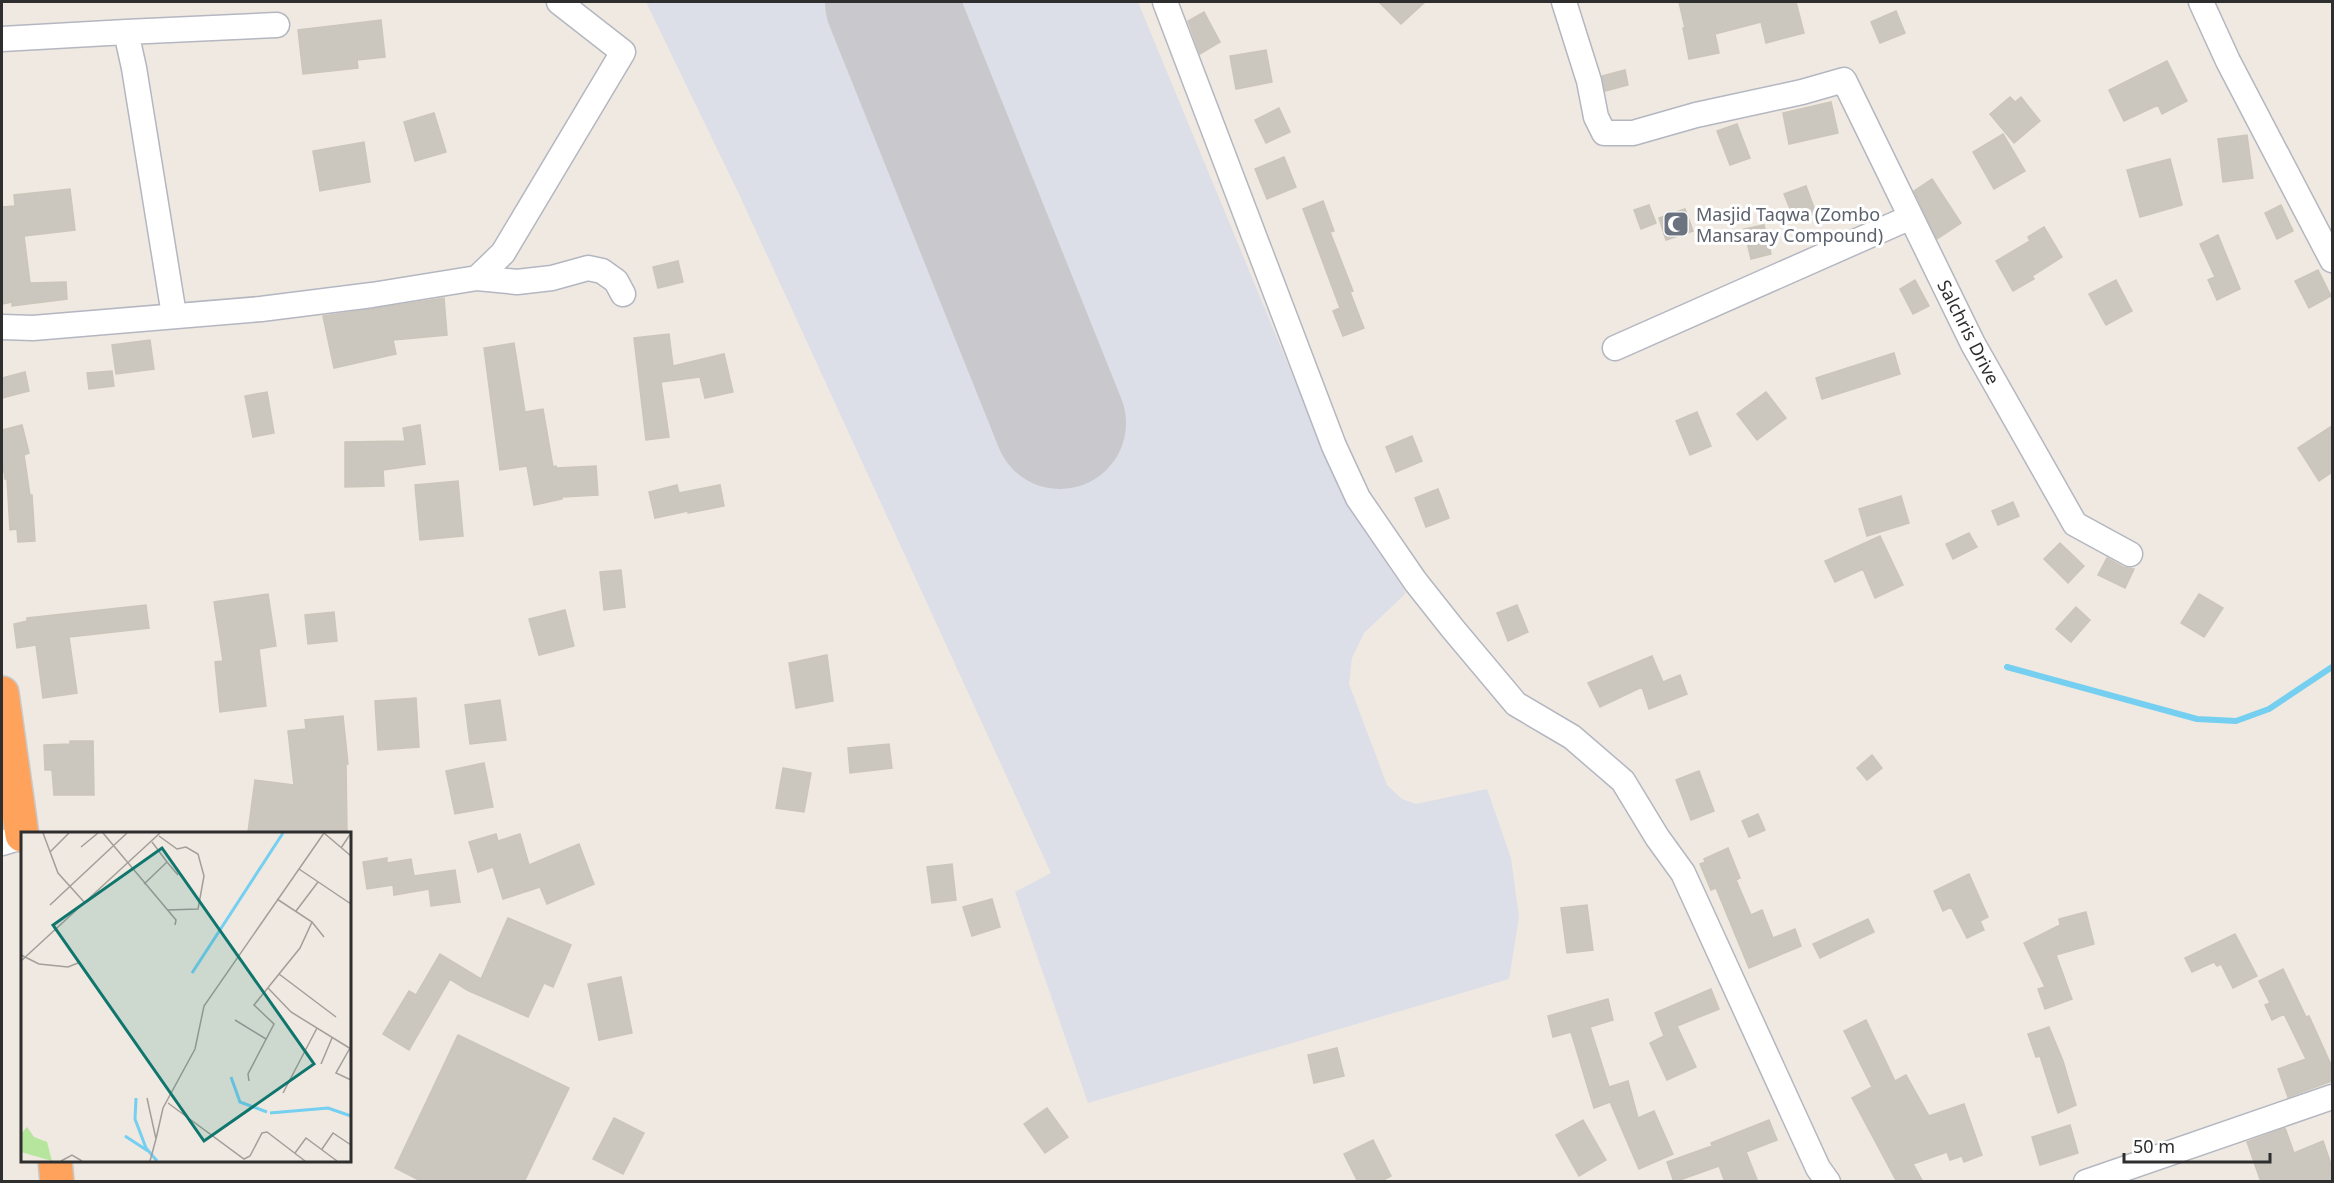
<svg xmlns="http://www.w3.org/2000/svg" width="2334" height="1183" font-family="'Noto Sans',sans-serif">
	<style>
		.airport { fill: #dcdee8 }
		.lines { fill: none; stroke-linecap: round; stroke-linejoin: round }
		.stream { stroke: #75cff0; stroke-width: 6 }
		.runway { stroke: #c9c8cc; stroke-width: 132 }
		.building { fill: #cbc7bf; stroke: #cbc5ba; stroke-width: 1.5 }
		.minor-casing { stroke: #b4b7c1; stroke-width: 27 }
		.highway-casing { stroke: #c9c9c9; stroke-width: 36 }
		.minor { stroke: #fff; stroke-width: 24 }
		.highway { stroke: #ffa35c; stroke-width: 33 }
		.labels { text-anchor: middle; dominant-baseline: central; stroke-width: 6; stroke-linejoin: round; paint-order: stroke }
		.worship-label { font-size: 18px; fill: #5b616d; stroke: #fff; text-anchor: start }
		.street-label { font-size: 18px; fill: #2e2e2e; stroke: #fff }
		.inset-river { fill: none; stroke: #75cff0; stroke-width: 3 }
		.inset-road { fill: none; stroke: #a29e99; stroke-width: 1.5 }
		.view { fill: #0f766e; fill-opacity: 0.15; stroke: #0f766e; stroke-width: 3 }
		.inset-edge { fill: none; stroke: #2e2e2e; stroke-width: 3 }
	</style>
	<rect width="100%" height="100%" fill="#efe9e1"/>
	<path class="airport" d="M646 2H1138L1330 466 1369 538 1406 593 1364 633 1352 658 1349 684 1387 785 1402 799 1416 804 1487 789 1511 858 1519 917 1509 979 1088 1103 1015 892 1051 873 739 194Z"/>
	<g class="lines">
		<path class="stream" d="M2007 667 2197 719 2236 721 2269 709 2332 667"/>
		<path class="runway" d="M891 2 1060 423"/>
	</g>
	<path class="building" d="M1379 2H1425L1401 24Z
		M1679 2H1796L1804 33 1766 43 1761 22 1715 34 1719 53 1689 59 1683 28H1685Z
		M1896 11 1905 33 1880 43 1871 22Z
		M1204 12 1220 42 1200 54 1188 21Z
		M381 20 385 57 357 60 358 68 303 74 298 30Z
		M1266 50 1272 82 1236 89 1230 56Z
		M2167 61 2187 101 2162 114 2158 105 2124 121 2109 90Z
		M1625 70 1628 85 1605 91 1602 76Z
		M2010 97 2015 102 2021 97 2040 121 2014 143 1990 114Z
		M1831 102 1838 133 1789 144 1783 113Z
		M1279 108 1290 132 1266 143 1255 120Z
		M434 113 446 152 415 161 404 122Z
		M1737 124 1750 158 1730 165 1717 131Z
		M2003 134 2025 171 1994 189 1973 152Z
		M2247 135 2253 178 2223 182 2218 139Z
		M364 142 370 182 320 191 313 151Z
		M1284 157 1296 187 1267 199 1255 169Z
		M2170 159 2182 205 2140 217 2127 170Z
		M1932 179 1961 223 1937 239 1914 191Z
		M1806 186 1816 213 1795 221 1784 194Z
		M70 189 75 230 24 236 30 283 66 282 67 299 12 306V302L2 304V207L15 206 14 195Z
		M1323 201 1334 231 1330 232 1353 291 1350 292 1364 328 1343 336 1333 311 1340 308 1303 209Z
		M1649 205 1656 223 1641 229 1634 210Z
		M2281 205 2293 231 2277 239 2265 213Z
		M1685 209 1693 231 1666 240 1659 218Z
		M1764 225 1771 254 1751 259 1744 229Z
		M2044 227 2062 257 2032 276 2034 279 2013 291 1996 261 2030 241 2028 237Z
		M2218 235 2240 289 2217 300 2208 280 2215 277 2200 244Z
		M678 261 683 282 658 288 653 267Z
		M2318 270 2331 296 2309 308 2295 281Z
		M1915 280 1929 306 1913 314 1900 289Z
		M2116 280 2132 311 2106 325 2089 294Z
		M444 298 447 335 393 340 396 354 334 368 323 316Z
		M669 334 673 366 724 354 733 392 705 398 700 377 661 382 669 437 646 440 634 338Z
		M150 340 154 369 116 374 112 345Z
		M514 343 525 412 543 409 553 467 556 466V468L596 466 598 495 562 497V499L534 505 527 466 500 470 484 348Z
		M1894 353 1900 374 1822 399 1816 378Z
		M112 371 114 386 89 389 87 373Z
		M25 372 29 391 2 398V378Z
		M267 392 274 433 253 437 245 396Z
		M1766 392 1786 418 1757 440 1737 414Z
		M1697 412 1711 446 1690 455 1676 421Z
		M22 425 29 453 24 455 30 495H32L35 541 18 542 17 529 10 530 7 479H5L2 458V430Z
		M420 425 425 464 383 470 384 486 345 487V442L405 441 403 428Z
		M2332 426V472L2319 481 2298 448Z
		M1412 436 1422 461 1396 472 1386 447Z
		M458 481 463 536 420 540 415 485Z
		M677 485 679 493 720 485 724 506 688 513V511L655 518 649 492Z
		M1438 489 1449 518 1426 527 1415 498Z
		M1901 496 1909 523 1867 536 1859 509Z
		M2013 502 2019 516 1998 525 1992 511Z
		M1969 533 1977 547 1953 559 1946 544Z
		M1880 536 1903 585 1875 598 1863 569 1835 582 1825 561Z
		M2060 543 2084 566 2068 583 2044 559Z
		M2107 558 2123 567 2134 569 2125 588 2098 575Z
		M621 570 625 607 604 610 600 572Z
		M268 594 276 646 259 649 266 706 220 712 215 662 223 661 214 602Z
		M2199 594 2223 608 2204 637 2181 623Z
		M146 605 149 628 69 637 77 693 43 698 36 645 17 648 14 624 27 621V618Z
		M1517 605 1528 632 1508 641 1497 613Z
		M2076 607 2090 620 2071 642 2056 629Z
		M565 610 574 646 539 655 529 619Z
		M334 612 337 641 308 644 305 615Z
		M827 655 833 701 796 708 789 663Z
		M1652 656 1663 682 1680 675 1687 694 1649 709 1642 687 1600 707 1588 683Z
		M416 698 419 747 378 750 375 701Z
		M500 700 506 740 470 744 465 705Z
		M343 716 348 764H346L347 832 306 834 248 832 255 780 294 785 288 731 306 729 305 720Z
		M70 741H93L94 795H54L52 770H45L44 745 70 744Z
		M889 744 892 768 850 773 848 748Z
		M1872 755 1882 768 1867 780 1857 768Z
		M484 763 493 807 455 814 446 771Z
		M783 768 811 773 804 812 776 808Z
		M1699 771 1714 811 1691 820 1676 780Z
		M1758 814 1765 830 1749 837 1742 821Z
		M496 834 498 841 520 834 529 865 579 844 594 884 547 904 540 887 503 899 493 867 478 872 469 842Z
		M1728 848 1740 878 1736 880 1751 915 1762 910 1773 938 1795 929 1801 946 1749 968 1716 888 1711 890 1700 864 1705 862 1704 859Z
		M387 858V863L411 859 414 876 455 870 460 902 431 906 429 889 394 895 393 885 367 889 363 862Z
		M952 864 956 900 932 903 927 867Z
		M1969 874 1988 917 1980 921 1984 930 1967 938 1951 907 1943 911 1934 891Z
		M992 899 1000 927 972 936 963 907Z
		M1587 905 1593 950 1567 953 1561 908Z
		M2086 912 2094 944 2056 955 2072 999 2045 1009 2038 989 2045 987 2024 943 2060 925 2059 919Z
		M508 918 571 945 553 987 544 983 528 1017 467 990 450 979 409 1050 383 1034 409 991 416 995 440 954 481 979Z
		M1868 919 1874 932 1820 958 1813 944Z
		M2235 934 2257 976 2233 988 2221 964 2217 966 2214 962 2192 972 2185 958Z
		M2283 969 2306 1017 2309 1016 2332 1067V1081L2288 1097 2278 1069 2306 1059 2284 1014 2272 1020 2265 1005 2270 1003 2259 981Z
		M621 977 632 1033 599 1040 588 984Z
		M1711 989 1719 1009 1677 1026 1696 1067 1667 1080 1650 1043 1664 1036 1655 1013Z
		M1608 999 1613 1020 1590 1027 1609 1087 1628 1081 1638 1118 1654 1111 1673 1154 1639 1169 1610 1102 1594 1108 1571 1032 1553 1037 1548 1016Z
		M1866 1020 1895 1081 1906 1075 1929 1116 1964 1104 1982 1155 1964 1162 1962 1156 1950 1160 1947 1152 1913 1164 1923 1182H1897L1852 1098 1872 1087 1844 1031Z
		M2049 1027 2063 1061 2076 1105 2058 1113 2040 1056 2036 1057 2028 1034Z
		M458 1035 569 1088 524 1182H423L395 1168Z
		M1337 1048 1344 1076 1314 1083 1308 1055Z
		M1047 1108 1068 1137 1045 1153 1024 1124Z
		M614 1118 644 1133 623 1174 593 1159Z
		M1583 1120 1606 1160 1579 1176 1556 1135Z
		M1769 1120 1777 1140 1746 1152 1758 1182H1725L1719 1166 1674 1182 1667 1162 1712 1146 1711 1143Z
		M2070 1125 2078 1153 2040 1165 2032 1137Z
		M2285 1128 2294 1153 2323 1141 2332 1167V1182H2261L2247 1142Z
		M1373 1140 1391 1176 1380 1182H1358L1344 1154Z"/>
	<g class="lines">
		<g class="minor-casing">
			<path id="minor" d="M1165 2 1334 446 1358 498 1415 581 1453 629 1516 704 1572 737 1623 781 1657 837 1683 873 1818 1168 1828 1182
				M1564 2 1589 81 1596 117 1604 133H1633L1696 115 1802 92 1844 80 1973 344 2075 524 2130 554
				M2201 2 2228 61 2332 260
				M2 39 126 32
				M477 278 503 253 623 52 559 2
				M174 315 134 68 126 32 277 25
				M2 327 33 328 261 309 372 295 477 278 517 282 552 278 588 268 602 271 616 281 623 294
				M1615 348 1911 217
				M2 843 22 837
				M2086 1182 2332 1097"/>
		</g>
		<g class="highway-casing">
			<path id="highway" d="M2 693 22 835
				M55 1160 57 1182"/>
		</g>
		<use href="#minor" class="minor"/>
		<use href="#highway" class="highway"/>
	</g>
	<defs>
		<g id="mosque-square" transform="scale(1.35)"><rect x="-9" y="-9" width="18" height="18" rx="4" fill="#6b7280" stroke="#fff"/><path d="M3.5-4.9A6 6 0 1 0 3.5 4.9A5 5 0 1 1 3.5-4.9Z" fill="#fff"/></g>
	</defs>
	<g fill-rule="evenodd">
		<use href="#mosque-square" x="1676" y="224"/>
	</g>
	<g class="labels">
		<g class="worship-label">
			<text x="1696" y="214">Masjid Taqwa (Zombo<tspan x="1696" dy="21">Mansaray Compound)</tspan></text>
		</g>
		<g class="street-label">
			<text transform="translate(1969 332) rotate(63)">Salchris Drive</text>
		</g>
	</g>
	<g transform="translate(21 832)">
		<rect width="330" height="330" fill="#efe9e1"/>
		<path d="M6 295 13 305 26 310 31 329 0 320V302Z" fill="#b6e59e"/>
		<path class="inset-river" d="M171 141 262 1M210 245 219 270 246 280M115 266 114 287 125 316 136 329M249 281 307 276 330 284M104 304 127 319"/>
		<path class="inset-road" d="M22 1 37 41 64 71M82 1 155 88 154 93M303 1 330 24M138 4 156 17 165 15 177 22 183 44 177 77 146 78M131 10 146 30M60 15 77 1M320 16 330 1M29 20 48 1M278 37 330 72M123 52 146 30 157 43M29 73 106 1M275 79 297 50M291 90 303 105M0 123 18 132 47 135 57 131M0 129 139 1M258 142 315 185M247 156 270 180 330 217M214 188 245 207M329 216 315 241 330 248M300 232 311 206M228 249 227 242 253 192 233 173 279 116 291 90 256 67M262 261 296 196M126 266 135 307 129 329M147 271 223 327 229 324 241 301 246 300 284 329M135 307 142 276 174 217 183 174 303 1M301 317 312 301 330 313M274 321 285 306 316 329M40 329 51 323 61 329"/>
		<path class="view" d="M141 16 293 232 183 309 32 93Z"/>
		<rect width="330" height="330" class="inset-edge"/>
	</g>
	<rect width="2334" height="1183" fill="none" stroke="#2e2e2e" stroke-width="6"/>
	<path d="M2124 1153v9h146v-9" fill="none" stroke="#2e2e2e" stroke-width="3"/>
	<text x="2133" y="1153" font-size="18" fill="#2e2e2e" stroke="#ffffff" stroke-width="4.5" paint-order="stroke">50 m</text>
</svg>
